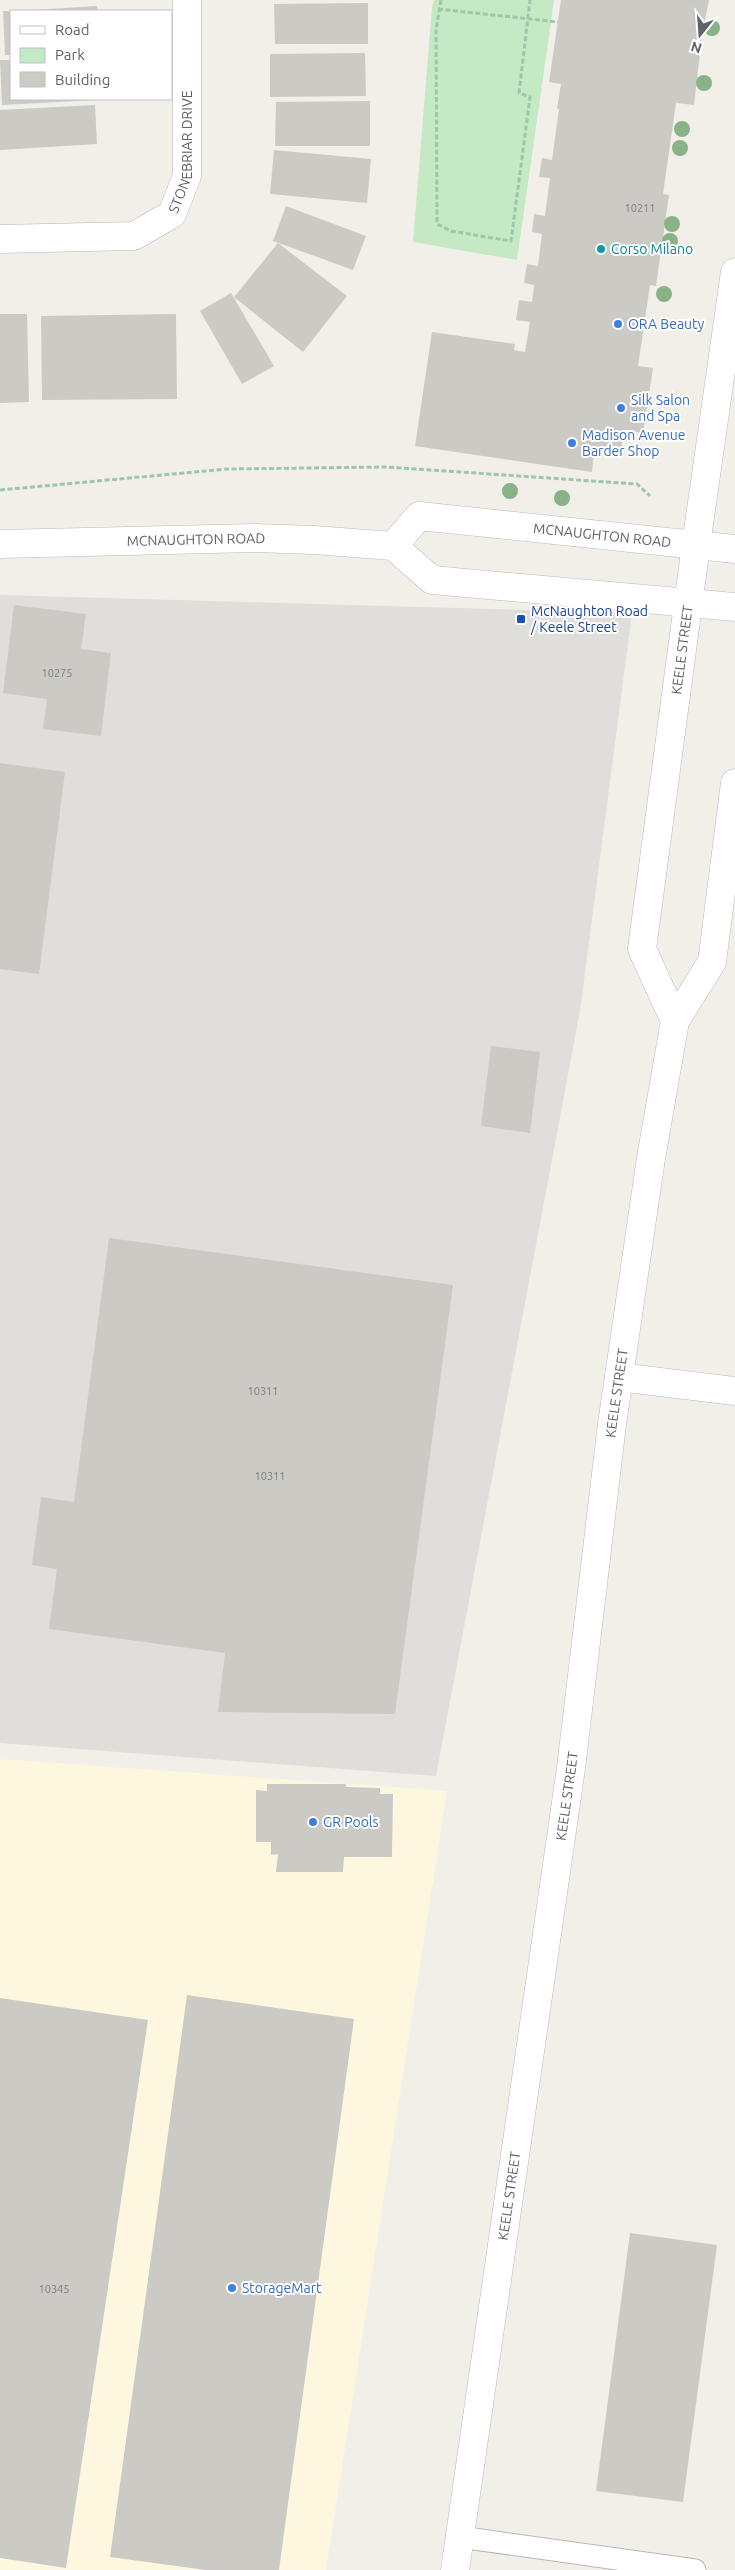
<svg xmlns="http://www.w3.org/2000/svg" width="735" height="2570" font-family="Ubuntu,sans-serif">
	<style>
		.commercial { fill: #fef7e0 }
		.industrial { fill: #e0deda }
		.green { fill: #c5e8c5 }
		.building { fill: #cccac5 }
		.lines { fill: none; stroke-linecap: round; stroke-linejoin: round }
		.lane-casing { stroke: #b5b8bc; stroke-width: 23 }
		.street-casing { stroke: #b5b8bc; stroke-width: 29 }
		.secondary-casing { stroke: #b6babf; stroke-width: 29 }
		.path { stroke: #9cc7a9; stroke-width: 3; stroke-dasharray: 5 2.5; stroke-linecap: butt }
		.lane { stroke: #fff; stroke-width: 21 }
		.street { stroke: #fff; stroke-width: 28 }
		.secondary { stroke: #fff; stroke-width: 28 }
		.tree { fill: #89b387 }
		.culture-dot { fill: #0f9aa8; stroke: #fff; stroke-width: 2 }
		.shop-dot { fill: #3f7fe0; stroke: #fff; stroke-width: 2 }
		.transit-dot { fill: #1a4fb4; stroke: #fff; stroke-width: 2 }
		.labels { text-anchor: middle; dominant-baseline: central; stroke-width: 4; stroke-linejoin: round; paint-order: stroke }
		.number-label { font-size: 11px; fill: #7a7d7f }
		.street-label { font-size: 14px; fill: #5f6368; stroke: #fff }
		.culture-label { font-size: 14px; fill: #0d838f; stroke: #fff; text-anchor: start }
		.shop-label { font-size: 14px; fill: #366cbe; stroke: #fff; text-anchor: start }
		.transit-label { font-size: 14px; fill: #164399; stroke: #fff; text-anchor: start }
	</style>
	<rect width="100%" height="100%" fill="#f1efe8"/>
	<path class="commercial" d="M0 1759 447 1791 326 2570H0Z"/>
	<path class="industrial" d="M0 595 632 613 580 1011 436 1776 0 1743Z"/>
	<path class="green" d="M434 0H554L517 260 413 242 432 7Z"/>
	<path class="building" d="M561 0H709L702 35 694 105 676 103 663 194 669 195 656 286 650 285 638 366 653 368 643 433 625 430 622 432V446L612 456 598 452 594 453 592 472 415 446 432 332 515 344 514 350 525 352 530 322 516 320 519 300 532 302 534 285 524 283 527 264 538 266 542 234 532 232 534 214 545 216 550 178 539 177 542 158 552 160 559 109H557L561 84 549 82Z
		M368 3V44H275L274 4Z
		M97 6 98 11H32V10Z
		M3 11H11V55H5Z
		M365 53 366 96 270 97V54Z
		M0 60H11V99L95 100 2 105Z
		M370 101V146H275L276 102Z
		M95 105 97 144 0 150V110Z
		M274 150 371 159 367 203 270 194Z
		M286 206 366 236 353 270 273 241Z
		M278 243 347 296 303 352 234 297Z
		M231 293 274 366 242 384 200 311Z
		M0 314H27L29 402 0 403Z
		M176 314 177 399 42 400 41 316Z
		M14 605 86 614 81 649 111 653 101 736 43 729 47 699 3 693Z
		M0 763 65 772 39 974 0 969Z
		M491 1046 540 1052 530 1133 481 1126Z
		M109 1238 453 1285 395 1714 218 1712 225 1653 49 1629 57 1569 32 1565 41 1497 74 1502Z
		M267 1784H346V1787L380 1788V1794H393L392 1857H344L343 1872H276L278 1854 271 1855V1842H256V1790L267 1791Z
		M187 1995 354 2019 279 2570H206L110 2557Z
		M0 1998 148 2020 66 2568 0 2558Z
		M630 2233 717 2245 683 2502 596 2491Z"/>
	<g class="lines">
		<g class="lane-casing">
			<path id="lane" d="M460 2537 695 2570"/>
		</g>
		<g class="street-casing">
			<g id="street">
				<path id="s1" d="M0 239 134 236 172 214 187 176V0"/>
				<path d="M619 1377 735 1391"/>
			</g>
		</g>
		<g class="secondary-casing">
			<g id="secondary">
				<path id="s2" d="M0 544 254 538 314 540 393 546 432 580 735 607"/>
				<path id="s3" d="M393 546 419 516 735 549"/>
				<path id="s4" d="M675 1021 642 949 696 545 735 272"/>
				<path id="s5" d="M455 2570 571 1768 612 1424 651 1158 675 1021 712 962 735 783"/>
			</g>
		</g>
		<path class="path" d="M441 0 436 30 437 224 451 231 511 241 530 97 519 93 530 0
			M438 9 558 22
			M0 490 227 469 386 467 637 484 650 496"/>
		<use href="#lane" class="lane"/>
		<use href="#street" class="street"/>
		<use href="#secondary" class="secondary"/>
	</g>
	<g class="tree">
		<circle cx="712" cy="28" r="8"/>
		<circle cx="704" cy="83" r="8"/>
		<circle cx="682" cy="129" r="8"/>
		<circle cx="680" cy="148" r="8"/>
		<circle cx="672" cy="224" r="8"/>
		<circle cx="670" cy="241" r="8"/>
		<circle cx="664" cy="294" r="8"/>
		<circle cx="510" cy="491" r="8"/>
		<circle cx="562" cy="498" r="8"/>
	</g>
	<circle class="culture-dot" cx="601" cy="249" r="5"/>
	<g class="shop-dot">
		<circle cx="618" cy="324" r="5"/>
		<circle cx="621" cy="408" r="5"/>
		<circle cx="572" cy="443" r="5"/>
		<circle cx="313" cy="1822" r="5"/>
		<circle cx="232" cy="2288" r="5"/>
	</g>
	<rect class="transit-dot" x="516" y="614" width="10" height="10" rx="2.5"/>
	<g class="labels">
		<g class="number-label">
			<text x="640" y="208">10211</text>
			<text x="57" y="673">10275</text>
			<text x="263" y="1391">10311</text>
			<text x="270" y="1476">10311</text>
			<text x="54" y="2289">10345</text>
		</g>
		<g class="street-label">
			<text stroke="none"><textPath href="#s1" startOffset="242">STONEBRIAR DRIVE</textPath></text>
			<text stroke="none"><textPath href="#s3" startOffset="224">MCNAUGHTON ROAD</textPath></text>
			<text stroke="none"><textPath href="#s2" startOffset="196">MCNAUGHTON ROAD</textPath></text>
			<text stroke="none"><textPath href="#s4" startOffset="381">KEELE STREET</textPath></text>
			<text stroke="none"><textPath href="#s5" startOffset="1188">KEELE STREET</textPath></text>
			<text stroke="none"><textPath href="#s5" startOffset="782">KEELE STREET</textPath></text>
			<text stroke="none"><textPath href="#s5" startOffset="378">KEELE STREET</textPath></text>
		</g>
		<g class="culture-label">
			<text x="611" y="249">Corso Milano</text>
		</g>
		<g class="shop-label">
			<text x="628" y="324">ORA Beauty</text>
			<text x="631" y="400">Silk Salon<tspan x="631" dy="16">and Spa</tspan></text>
			<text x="582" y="435">Madison Avenue<tspan x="582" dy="16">Barder Shop</tspan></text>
			<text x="323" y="1822">GR Pools</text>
			<text x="242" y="2288">StorageMart</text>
		</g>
		<g class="transit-label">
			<text x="531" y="611">McNaughton Road<tspan x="531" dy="16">/ Keele Street</tspan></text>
		</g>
	</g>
	<rect x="10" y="10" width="162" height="90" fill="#ffffff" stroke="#bfc1c3"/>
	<rect x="20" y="26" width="25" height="8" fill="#ffffff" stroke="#bfc1c3"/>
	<text x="55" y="35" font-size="15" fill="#5f6368">Road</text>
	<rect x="20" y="48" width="25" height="15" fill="#c5e8c5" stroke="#bfc1c3"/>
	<text x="55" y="60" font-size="15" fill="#5f6368">Park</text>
	<rect x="20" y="72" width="25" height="15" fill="#cccac5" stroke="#bfc1c3"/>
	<text x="55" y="85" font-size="15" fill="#5f6368">Building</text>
	<g transform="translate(700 35) rotate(197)" stroke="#ffffff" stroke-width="4" paint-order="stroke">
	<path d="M0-4L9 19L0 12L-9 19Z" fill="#5f6368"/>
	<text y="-8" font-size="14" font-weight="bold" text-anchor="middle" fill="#5f6368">N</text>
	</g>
</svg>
